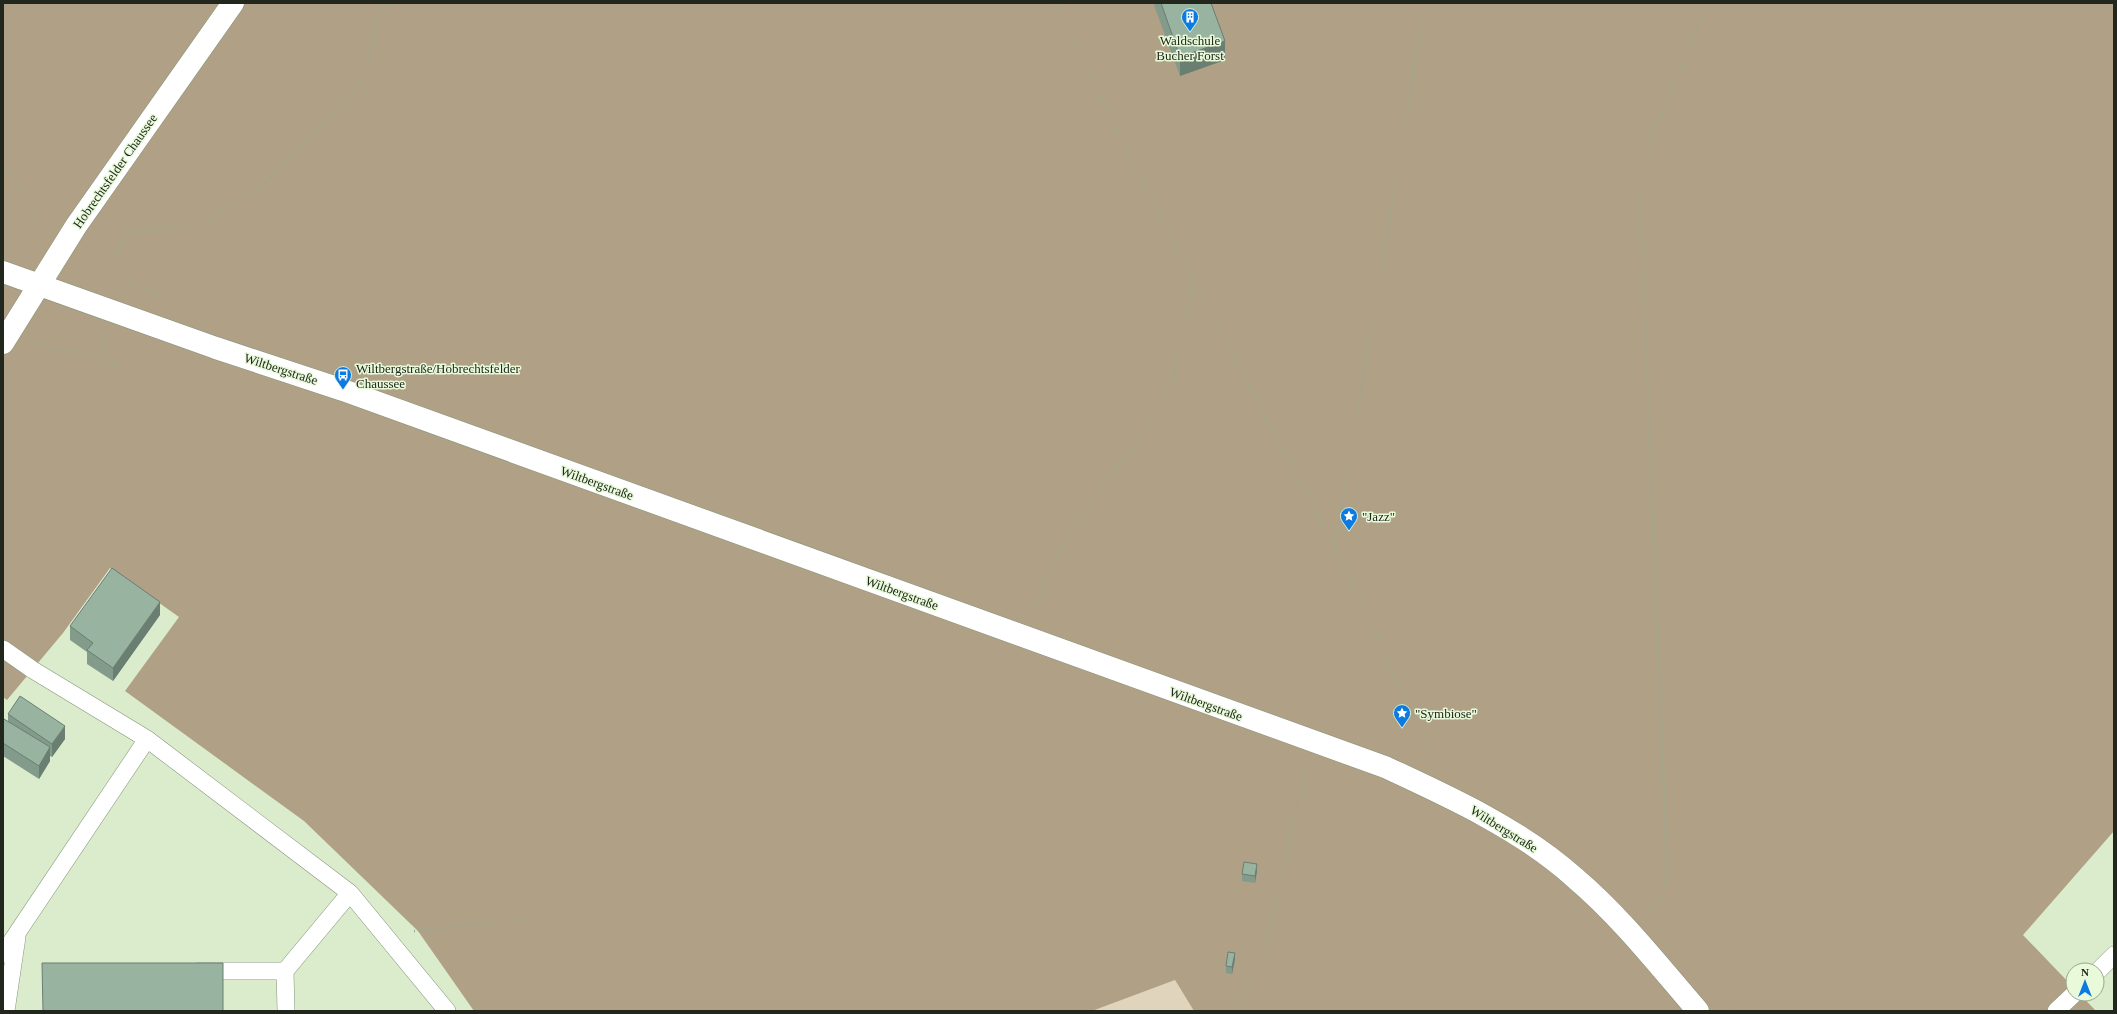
<svg xmlns="http://www.w3.org/2000/svg" width="2117" height="1014" font-family="'Times New Roman',serif">
	<style>
		.green { fill: #e1d4bc }
		.forest { fill: #afa086 }
		.lines { fill: none; stroke-linecap: round; stroke-linejoin: round }
		.lane-casing { stroke: #859478; stroke-width: 18 }
		.secondary-casing { stroke: #859478; stroke-width: 23 }
		.path { stroke: #9aa88f; stroke-width: 2.5; stroke-dasharray: 1 3; stroke-linecap: butt }
		.lane { stroke: #fff; stroke-width: 17 }
		.secondary { stroke: #fff; stroke-width: 22 }
		.wall { fill: #839b8a }
		.shaded-wall { fill: #6a7e71 }
		.building { fill: #98b4a1; stroke: #6a7e71 }
		.labels { text-anchor: middle; dominant-baseline: central; stroke-width: 3; stroke-linejoin: round; paint-order: stroke }
		.poi-label { font-size: 13px; fill: #21271c; stroke: #e8fada; text-anchor: start }
		.street-label { font-size: 13px; fill: #21271c; stroke: #e8fada }
	</style>
	<rect width="100%" height="100%" fill="#dbeccd"/>
	<path class="green" d="M1175 980 1194 1011H1092Z"/>
	<path class="forest" d="M3 3H2114V831L2023 935 2096 1011H1194L1175 980 1092 1011H474L418 931 304 821 125 691 179 617 110 568 63 633 7 700 3 697Z"/>
	<g class="lines">
		<g class="lane-casing">
			<path id="lane" d="M3 649 33 670 147 739 350 893 447 1011
				M3 954 147 739
				M200 971H285
				M2097 972 2114 955
				M6 1011 17 937
				M286 1011 285 971 350 893
				M2056 1011 2074 994"/>
		</g>
		<g class="secondary-casing">
			<path id="secondary" d="M3 272 216 348 343 390 1385 767C1450 797 1522 830 1575 878 1621 917 1659 966 1698 1011
				M3 343 76 226 233 3"/>
		</g>
		<path class="path" d="M1054 3 1193 281 1334 546
			M1425 3 1335 547 1432 757
			M3 168 16 184 42 228
			M118 259 117 249 127 233 209 220 262 186 364 80 378 18 386 3
			M124 282 160 296
			M36 343 51 350 68 349 130 370
			M97 358 104 338
			M1034 611 1055 559 1082 513 1145 431 1172 384 1193 281
			M1647 910 1662 896 1667 869 1640 197 1651 138 1708 3
			M414 931 588 912
			M1725 1001 1733 1011
			M1228 1011 1261 967 1295 811 1309 768"/>
		<use href="#lane" class="lane"/>
		<use href="#secondary" class="secondary"/>
	</g>
	<path class="wall" d="M1154 3H1211L1225 60 1180 76 1154 5Z
		M160 615 113 681 87 664V652L70 640V626Z
		M8 714 65 739 52 757 50 756V761L39 779 3 756V721H8Z
		M1257 871 1255 883 1242 881V874Z
		M1235 959 1232 974 1226 973V966Z"/>
	<path class="shaded-wall" d="M1225 41V60L1180 76V57Z
		M160 602V615L113 681V668Z
		M65 726V739L52 757V744Z
		M50 747V761L39 779V766Z
		M1257 864V871L1255 883V876Z
		M1235 953V959L1232 974V967Z"/>
	<path class="building" d="M1161 3H1211L1225 41 1180 57Z
		M112 568 160 602 113 668 87 650 93 643 70 626Z
		M20 696 65 726 52 744 8 714Z
		M4 719 50 747 39 766 3 743V721Z
		M1244 862 1257 864 1255 876 1242 874Z
		M1228 952 1235 953 1232 967 1226 966Z
		M42 963H223V1011H43Z"/>
	<defs>
		<g id="building-pin" transform="scale(0.9)"><path d="M0 17L-7.5 6A9.5 9.5 0 1 1 7.5 6Z" fill="#0d7ae1" stroke="#e8fada"/><path d="M-4-6H4V6H1V3H-1V6H-4ZM-2.5-4.3h1.7v1.8h-1.7ZM.8-4.3h1.7v1.8H.8ZM-2.5-1h1.7V.8h-1.7ZM.8-1h1.7V.8H.8Z" fill="#fff"/></g>
		<g id="bus-pin" transform="scale(0.9)"><path d="M0 17L-7.5 6A9.5 9.5 0 1 1 7.5 6Z" fill="#0d7ae1" stroke="#e8fada"/><path d="M-5-6H5V4H4V6H2V4H-2V6H-4V4H-5ZM-3.5-4V0h7V-4ZM-3.5 1.2v1.5H-2V1.2ZM2 1.2v1.5H3.5V1.2Z" fill="#fff"/></g>
		<g id="sight-pin" transform="scale(0.9)"><path d="M0 17L-7.5 6A9.5 9.5 0 1 1 7.5 6Z" fill="#0d7ae1" stroke="#e8fada"/><path d="M0-6L1.8-2.2L6-1.7L2.9 1.2L3.7 5.4L0 3.3L-3.7 5.4L-2.9 1.2L-6-1.7L-1.8-2.2Z" fill="#fff"/></g>
	</defs>
	<g fill-rule="evenodd">
		<use href="#building-pin" x="1190" y="17"/>
		<use href="#bus-pin" x="343" y="375"/>
		<use href="#sight-pin" x="1349" y="516"/>
		<use href="#sight-pin" x="1402" y="713"/>
	</g>
	<g class="labels">
		<g class="poi-label">
			<text x="1190" y="40" text-anchor="middle">Waldschule<tspan x="1190" dy="15">Bucher Forst</tspan></text>
			<text x="356" y="368">Wiltbergstraße/Hobrechtsfelder<tspan x="356" dy="15">Chaussee</tspan></text>
			<text x="1362" y="516">"Jazz"</text>
			<text x="1415" y="713">"Symbiose"</text>
		</g>
		<g class="street-label">
			<text transform="translate(115 171) rotate(-55)">Hobrechtsfelder Chaussee</text>
			<text transform="translate(281 369) rotate(18)">Wiltbergstraße</text>
			<text transform="translate(597 483) rotate(20)">Wiltbergstraße</text>
			<text transform="translate(902 593) rotate(20)">Wiltbergstraße</text>
			<text transform="translate(1206 704) rotate(20)">Wiltbergstraße</text>
			<text transform="translate(1504 829) rotate(32)">Wiltbergstraße</text>
		</g>
	</g>
	<rect width="2117" height="1014" fill="none" stroke="#21271c" stroke-width="8"/>
	<g transform="translate(2085 982)"><circle r="19" fill="#e8fada" stroke="#98a68e"/>
	<path d="M0-3L7 15L0 10L-7 15Z" fill="#0d7ae1"/>
	<text y="-6" font-size="11" font-weight="bold" text-anchor="middle" fill="#21271c">N</text>
	</g>
</svg>
